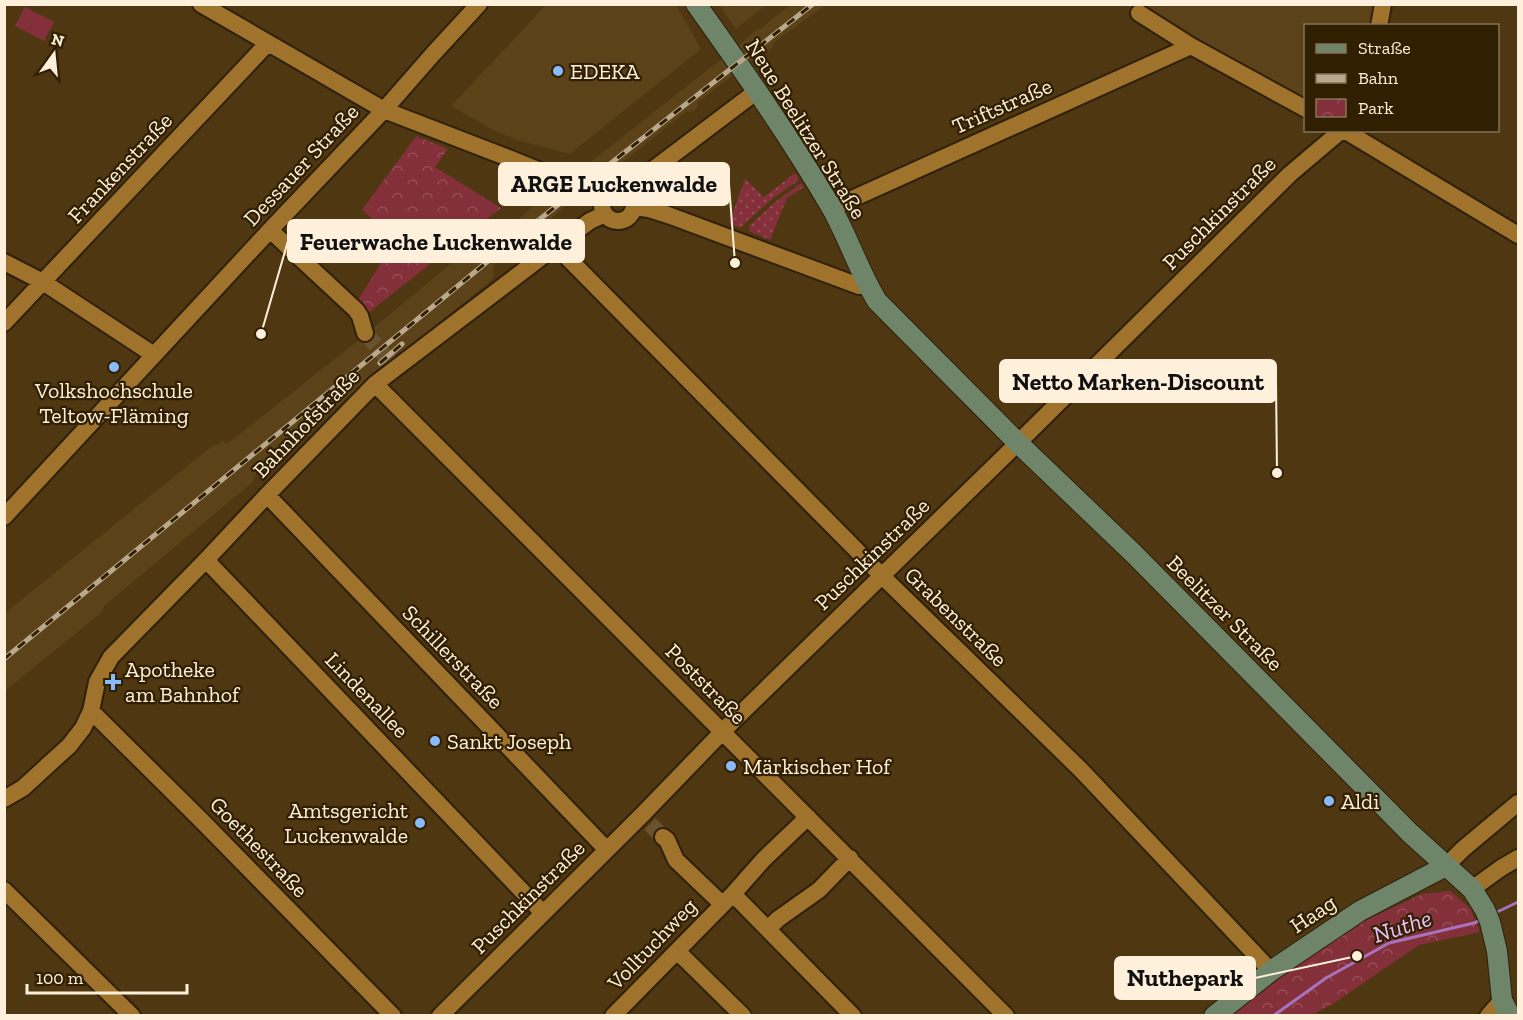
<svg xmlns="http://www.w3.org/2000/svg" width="1523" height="1020" font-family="'Zilla Slab',serif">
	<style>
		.built { fill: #5b4218 }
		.grass { fill: url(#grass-dots) }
		.park { fill: url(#park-crowns) }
		.pitch { fill: #83303a }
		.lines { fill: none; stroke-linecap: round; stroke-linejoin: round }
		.stream { stroke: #a873bd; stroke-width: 3 }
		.minor-tunnel { stroke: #69532f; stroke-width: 16; stroke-dasharray: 16 8; stroke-linecap: butt }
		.minor-casing { stroke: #2e200a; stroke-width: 20 }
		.major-casing { stroke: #2e200a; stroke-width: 22 }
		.minor { stroke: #a0732c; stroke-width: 16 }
		.major { stroke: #6e8569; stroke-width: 20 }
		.rail-casing { stroke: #baa88d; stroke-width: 5 }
		.rail { stroke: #311f01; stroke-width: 3; stroke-dasharray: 9; stroke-linecap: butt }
		.poi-dot { fill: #89bafc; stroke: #311f01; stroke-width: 2 }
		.labels { text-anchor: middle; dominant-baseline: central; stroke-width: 4.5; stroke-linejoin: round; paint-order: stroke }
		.poi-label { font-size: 22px; fill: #fff0dc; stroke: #311f01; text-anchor: start }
		.street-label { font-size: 22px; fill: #fff0dc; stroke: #311f01 }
		.water-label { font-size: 24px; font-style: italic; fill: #ebc1fc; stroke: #311f01 }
		.leader { fill: none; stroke: #fff0dc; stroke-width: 2 }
		.callout-dot { fill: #fff0dc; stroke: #311f01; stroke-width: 2 }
		.callout { fill: #fff0dc; stroke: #fff0dc; stroke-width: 2 }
		.callout-label { font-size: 24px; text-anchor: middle; font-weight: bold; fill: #111 }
	</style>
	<defs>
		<pattern id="grass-dots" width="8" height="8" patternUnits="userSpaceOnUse" patternTransform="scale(1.5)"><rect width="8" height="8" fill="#83303a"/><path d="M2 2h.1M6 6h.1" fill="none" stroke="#964e56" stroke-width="1.8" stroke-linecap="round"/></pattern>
		<pattern id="park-crowns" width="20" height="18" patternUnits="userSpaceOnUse" patternTransform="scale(1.5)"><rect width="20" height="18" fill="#83303a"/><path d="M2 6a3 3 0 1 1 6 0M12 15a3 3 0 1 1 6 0" fill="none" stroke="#964e56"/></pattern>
	</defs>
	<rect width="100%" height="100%" fill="#4e3711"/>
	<path class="built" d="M546 5H676L701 49 570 154 517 140 493 130 451 106Z
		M719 5H766L736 29Z
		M790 5H825L772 44 773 47 767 52 765 50 697 103 699 106 690 113 687 111 615 168 616 170 610 175 608 173 598 180 540 227 541 230 535 235 533 233 494 265 493 279 346 398 298 445 293 443 256 473 253 482 104 606 102 612 5 691V613L212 446 217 445 223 441 227 444 360 339 471 247 476 252 737 47 757 29 759 30Z
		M1127 5H1383L1379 25 1306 26 1305 109 1191 46Z"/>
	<path class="grass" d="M795 173 799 180 772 199 740 228 729 223 745 179 764 197Z
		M801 183 804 187 787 198 770 240 749 231V226L774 203Z"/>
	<path class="park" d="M416 136 448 149 435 167 501 208 368 313 357 302 395 240 362 210Z
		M1450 891 1470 908 1480 932 1419 945 1331 1005 1312 1015 1231 1016 1293 967 1368 919 1422 894Z"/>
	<path class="pitch" d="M25 7 54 22 44 41 15 26Z"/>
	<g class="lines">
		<path class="stream" d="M1495 913 1518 902
			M1273 1016 1326 978 1389 943 1474 923 1481 920"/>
		<path class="minor-tunnel" d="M365 333 395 367
			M650 824 663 837"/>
		<g class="minor-casing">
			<path id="minor" d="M201 4 384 110 511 159 604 197
				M1139 13 1191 46 1306 109
				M1379 26 1383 4
				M1344 130 1518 235
				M602 205a16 16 0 1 1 32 0a16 16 0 1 1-32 0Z
				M628 192 638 181 757 91
				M634 207 649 209 668 215 859 286 866 284
				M832 208 1191 46
				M270 230 356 310 360 316 365 333
				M556 246 882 576 1081 770 1271 971
				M4 262 43 282 154 355
				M4 323 268 43
				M375 384 1006 1016
				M267 495 607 850
				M4 517 270 230 384 110 433 54 479 4
				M206 560 543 913
				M91 711 200 819 393 1016
				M4 799 23 788 48 765 69 746 83 728 91 711 97 682 111 657 206 560 267 495 375 384 556 246 590 221 605 214
				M663 837 667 840 676 860 722 904
				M1446 866 1463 849 1518 803
				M1472 889 1501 868 1518 858
				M4 890 132 1016
				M733 894 853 1016
				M768 929 778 919 819 890 850 858
				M677 951 743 1016
				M440 1016 641 816 728 726 1024 437 1290 174 1342 130
				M613 1016 733 894 764 859 808 817
				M1488 1016 1502 1000"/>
		</g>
		<g class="major-casing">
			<path id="major" d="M696 4C743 70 790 137 831 207 848 237 859 271 877 301L1018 443 1134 554 1410 833 1472 889 1485 910 1490 922 1497 951 1502 1000 1510 1016
				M1214 1016 1271 971 1360 911 1446 866"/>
		</g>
		<use href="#minor" class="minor"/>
		<use href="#major" class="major"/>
		<g class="rail-casing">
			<path id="rail" d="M380 363 402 344
				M4 659 521 234 813 4"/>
		</g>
		<use href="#rail" class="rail"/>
	</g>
	<g class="poi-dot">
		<circle cx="558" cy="71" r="6"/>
		<circle cx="114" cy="367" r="6"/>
		<path d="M110 673h6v6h6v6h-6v6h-6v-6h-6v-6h6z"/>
		<circle cx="435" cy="741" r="6"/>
		<circle cx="731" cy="766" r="6"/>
		<circle cx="1329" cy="801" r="6"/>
		<circle cx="420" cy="823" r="6"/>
	</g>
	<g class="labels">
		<g class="poi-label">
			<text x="570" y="71">EDEKA</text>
			<text x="114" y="390" text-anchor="middle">Volkshochschule<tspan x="114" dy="25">Teltow-Fläming</tspan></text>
			<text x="125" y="669">Apotheke<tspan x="125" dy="25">am Bahnhof</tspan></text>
			<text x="447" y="741">Sankt Joseph</text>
			<text x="743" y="766">Märkischer Hof</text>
			<text x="1341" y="801">Aldi</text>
			<text x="408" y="810" text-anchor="end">Amtsgericht<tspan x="408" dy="25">Luckenwalde</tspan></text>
		</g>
		<g class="street-label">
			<text transform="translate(1002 106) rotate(-24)">Triftstraße</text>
			<text transform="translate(806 129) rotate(58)">Neue Beelitzer Straße</text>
			<text transform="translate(301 165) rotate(-47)">Dessauer Straße</text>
			<text transform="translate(120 168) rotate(-47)">Frankenstraße</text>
			<text transform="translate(1219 213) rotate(-45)">Puschkinstraße</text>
			<text transform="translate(306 423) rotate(-46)">Bahnhofstraße</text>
			<text transform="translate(872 554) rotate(-44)">Puschkinstraße</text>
			<text transform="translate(1225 613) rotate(45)">Beelitzer Straße</text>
			<text transform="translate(956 617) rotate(44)">Grabenstraße</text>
			<text transform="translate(453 657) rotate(46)">Schillerstraße</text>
			<text transform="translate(706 684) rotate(45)">Poststraße</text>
			<text transform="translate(367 695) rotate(46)">Lindenallee</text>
			<text transform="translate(259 847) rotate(46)">Goethestraße</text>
			<text transform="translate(528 897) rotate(-45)">Puschkinstraße</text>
			<text transform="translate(1313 914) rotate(-34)">Haag</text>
			<text transform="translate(652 944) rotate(-46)">Volltuchweg</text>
		</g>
		<g class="water-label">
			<text transform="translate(1402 926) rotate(-18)">Nuthe</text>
		</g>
	</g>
	<path class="leader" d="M735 263L729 184M261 334L288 241M1277 473L1276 381M1357 956L1255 978"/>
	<g class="callout-dot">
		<circle cx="735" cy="263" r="6"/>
		<circle cx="261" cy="334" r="6"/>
		<circle cx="1277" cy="473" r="6"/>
		<circle cx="1357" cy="956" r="6"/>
	</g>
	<g class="callout">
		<rect x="499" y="163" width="230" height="42" rx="6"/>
		<rect x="288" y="220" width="296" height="42" rx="6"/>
		<rect x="1000" y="360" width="276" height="42" rx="6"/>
		<rect x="1115" y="957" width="140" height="42" rx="6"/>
	</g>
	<g class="callout-label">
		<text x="614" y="192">ARGE Luckenwalde</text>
		<text x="436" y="250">Feuerwache Luckenwalde</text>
		<text x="1138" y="390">Netto Marken-Discount</text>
		<text x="1185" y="986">Nuthepark</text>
	</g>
	<rect width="1523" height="1020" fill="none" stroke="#fff0dc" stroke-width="12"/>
	<rect x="1304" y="24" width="195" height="108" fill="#311f01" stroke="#837359" stroke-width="1.5"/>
	<rect x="1316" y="44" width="30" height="9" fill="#6e8569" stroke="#837359" stroke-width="1.5"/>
	<text x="1358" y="54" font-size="18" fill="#fff0dc">Straße</text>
	<rect x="1316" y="74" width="30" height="9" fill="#baa88d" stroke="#837359" stroke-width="1.5"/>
	<text x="1358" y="84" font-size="18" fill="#fff0dc">Bahn</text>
	<rect x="1316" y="99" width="30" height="18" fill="url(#park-crowns)" stroke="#837359" stroke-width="1.5"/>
	<text x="1358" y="114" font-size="18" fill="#fff0dc">Park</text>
	<g transform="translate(54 54) rotate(15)" stroke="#311f01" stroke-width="4.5" paint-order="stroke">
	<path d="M0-4.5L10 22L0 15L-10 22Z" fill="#fff0dc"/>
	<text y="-9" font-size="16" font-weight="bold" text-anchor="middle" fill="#fff0dc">N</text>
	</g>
	<path d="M27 984v9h160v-9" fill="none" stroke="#fff0dc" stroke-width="3"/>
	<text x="36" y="984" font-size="18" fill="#fff0dc" stroke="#311f01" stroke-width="4.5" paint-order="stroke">100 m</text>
</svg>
